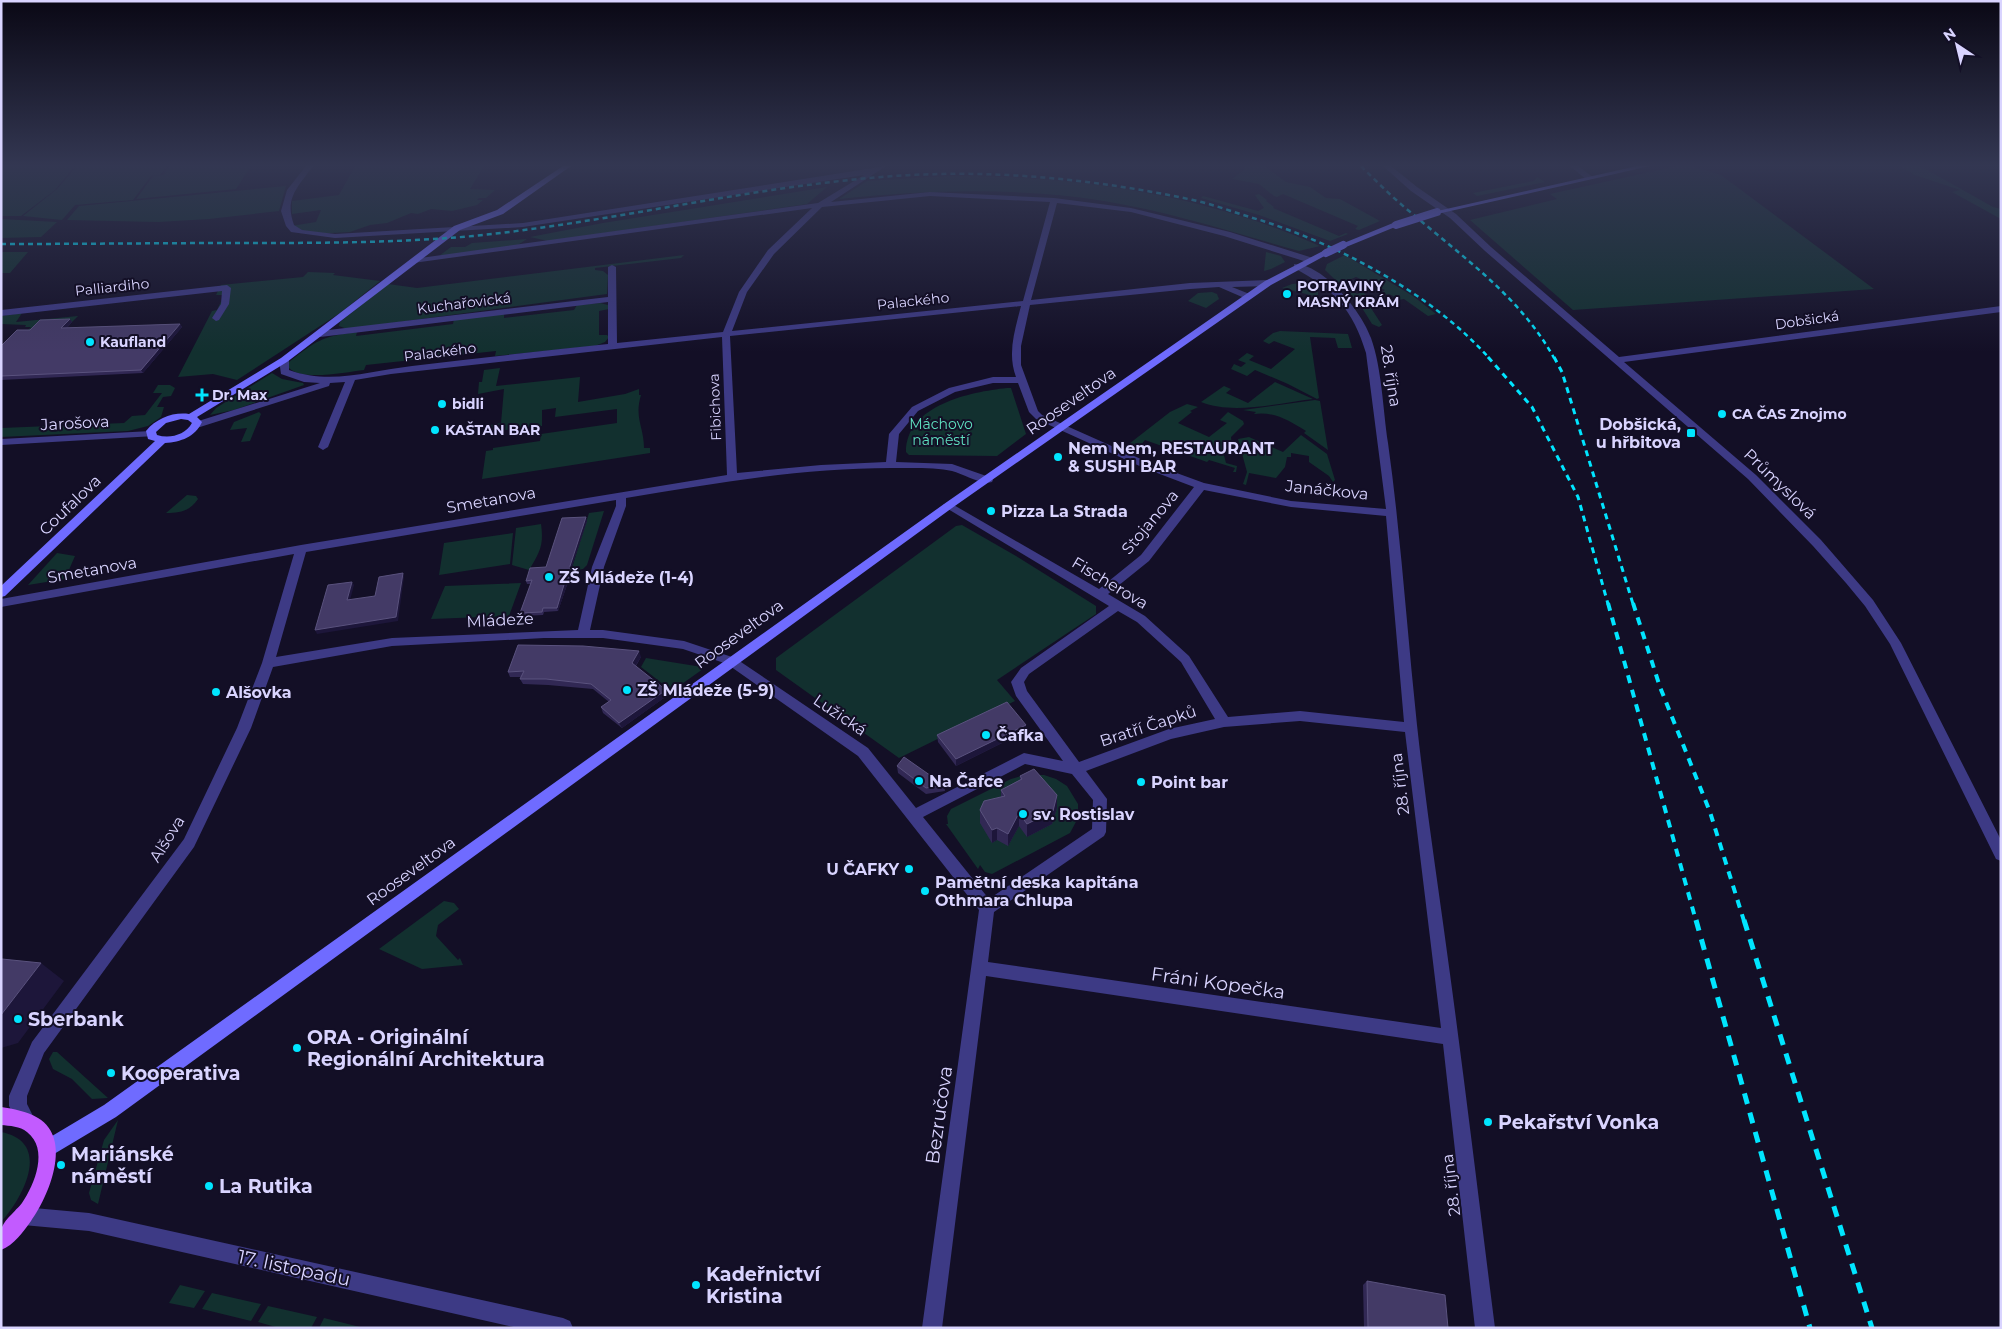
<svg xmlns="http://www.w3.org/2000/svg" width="2002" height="1329" font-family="Montserrat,sans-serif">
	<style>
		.green { fill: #12302f }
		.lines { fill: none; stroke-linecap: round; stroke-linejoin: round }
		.street { fill: #3d3a85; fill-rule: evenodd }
		.secondary { fill: #6f6bff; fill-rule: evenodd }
		.primary { fill: #c25bff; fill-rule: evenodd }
		.rail-far3 { stroke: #00e5ff; stroke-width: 2.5; stroke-dasharray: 5 4; stroke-linecap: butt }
		.rail-far2 { stroke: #00e5ff; stroke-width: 3; stroke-dasharray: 6 5; stroke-linecap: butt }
		.rail-far1 { stroke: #00e5ff; stroke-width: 4; stroke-dasharray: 8 7; stroke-linecap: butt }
		.rail { stroke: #00e5ff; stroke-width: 5; stroke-dasharray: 11 9; stroke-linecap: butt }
		.secondary-bridge { stroke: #6f6bff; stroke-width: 8 }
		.wall { fill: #312854 }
		.shaded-wall { fill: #1d163a }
		.building { fill: #433a66; stroke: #5a527e }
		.poi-dot { fill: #00e5ff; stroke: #130f26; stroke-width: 2 }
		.labels { text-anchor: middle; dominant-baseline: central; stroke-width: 4; stroke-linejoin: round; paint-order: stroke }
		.far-poi-label { font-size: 14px; font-weight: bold; fill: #d9d4ff; stroke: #130f26; text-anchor: start }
		.far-street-label { font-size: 14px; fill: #d9d4ff; stroke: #130f26 }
		.far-park-label { font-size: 14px; fill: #5fe0c0; stroke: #130f26 }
		.street-label { font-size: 16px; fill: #d9d4ff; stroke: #130f26 }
		.poi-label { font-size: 16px; font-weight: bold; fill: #d9d4ff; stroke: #130f26; text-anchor: start }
		.near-street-label { font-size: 19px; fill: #d9d4ff; stroke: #130f26 }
		.near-poi-label { font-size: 19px; font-weight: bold; fill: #d9d4ff; stroke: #130f26; text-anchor: start }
	</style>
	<rect width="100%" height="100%" fill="#130f26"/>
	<path class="green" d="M1 166H75L55 190 21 216H1Z
		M77 166H167L160 175 151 176 133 200 75 205 62 220 23 216 57 189Z
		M170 166H251L236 189 136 199 153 176 163 175Z
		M355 166H484L470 189 495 190 486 198H479L477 200H483L477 205 452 211 431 209 418 214 411 213 387 223 370 225 350 232 312 234 291 226 316 222 321 210 292 214V201L339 195Z
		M1245 166H1264L1286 182 1310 187 1326 198 1340 199 1380 221 1359 230 1355 229 1358 226 1283 194 1277 197 1274 196 1259 184 1232 179 1244 170Z
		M1677 166H1691L1721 175 1874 289 1573 310 1470 220 1557 199 1550 194Z
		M1900 166H1920L1993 207 2001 209V219L1952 192 1960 190 1915 175Z
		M948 176C1075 175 1203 194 1320 246L1299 251C1235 233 1171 212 1104 201 1016 187 928 190 839 199L867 181Z
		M1537 177 1545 182 1477 196 1473 193 1534 181Z
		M286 186 279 211 209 219 158 222 67 220 79 206Z
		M827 187 807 204 548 241 530 237 603 223Z
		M1259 194 1267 200 1266 201 1274 207 1273 208 1339 236 1346 233 1348 234 1330 241 1259 215 1201 198 1203 196 1258 211 1264 208 1255 195Z
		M1 219 57 222 41 237 1 238Z
		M527 239 516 246 439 256 451 247H465L472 243Z
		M1 252H28L10 273H1Z
		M1266 252 1281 256 1285 262 1271 269 1264 271Z
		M684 255 681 258 595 268V270L603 271 608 275 607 294 347 329 339 326 340 322 388 284 417 288Z
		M1345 255 1413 296 1436 314 1428 316 1404 299 1369 305 1382 325 1379 327 1372 324 1359 303 1391 301 1397 298 1389 294 1377 296 1385 290 1356 277 1340 284 1357 294 1363 292 1366 295 1364 297 1354 298 1325 270 1327 264Z
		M308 272 335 273 333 275 380 281 340 313 237 380 213 374 178 377 212 311 217 310 224 295H216L221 285 303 277Z
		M1292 284C1302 283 1310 284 1318 290V297L1282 288Z
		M1212 292 1217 294 1219 299 1206 308 1188 301 1198 293Z
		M600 303 608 305 609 309 599 311V335H607L609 337 605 342 595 346 495 356 496 351 366 365 364 370C346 372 300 382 288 367L289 362C316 341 322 336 357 332L356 336 453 324 454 319 504 314V318L574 310 577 305Z
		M22 313 16 322 78 316 72 322 40 323 33 330H28L31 327H25L26 325 1 324V316Z
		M1280 331 1348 334 1352 348H1338L1335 338 1310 337 1319 398 1317 399 1288 384 1255 370 1247 376 1231 369 1234 364 1241 367 1246 363 1238 360 1247 353 1254 356 1249 360 1271 369 1295 349 1274 341 1269 344 1263 341 1273 333Z
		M500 368 496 386 580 377 578 402 625 394 639 389V395H641C634 418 644 427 644 448H650V453L482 479 486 451 493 450V448L540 441 541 434 617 423V409L555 417 556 408 542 410V426L489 432 490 425 501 423 504 389 478 394 479 382H482L484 370Z
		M272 373 282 379 303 383 304 385 234 410 210 415 216 408Z
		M1275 382 1313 399C1279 403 1233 415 1201 402L1224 386 1231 389 1226 393 1248 403Z
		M158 385H170L175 388 171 396 163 397 157 407H164L161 417 148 426 128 431 1 437V428L124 423 132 416 145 415 162 393H153Z
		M1007 388H1011L1026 434 997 456 909 455 906 452C906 405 970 392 1007 388Z
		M1315 400 1320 401 1328 450 1304 433 1306 431C1290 421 1274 411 1254 414L1256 412 1243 410Z
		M1187 404 1198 407 1190 411 1192 412 1178 423 1209 437 1227 423 1220 420 1228 412 1243 421 1244 424 1231 437 1232 448H1222L1226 463 1237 466 1236 472H1233L1235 468 1209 460 1207 462 1145 440 1135 452 1125 447 1170 412Z
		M259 412 261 414 250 441 241 442 247 428 230 430 234 422Z
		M1301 435 1327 454 1335 480 1333 482 1329 476 1309 462V456L1291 453V457H1287L1285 467 1276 478 1249 473 1246 485 1243 484 1247 472 1238 439 1249 437 1283 452Z
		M187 495 196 496 198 499C190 511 180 513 166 513Z
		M604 511 587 565 583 569 571 571 589 513Z
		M541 524C544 545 540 552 529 570L512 565 516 528Z
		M962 525 1016 556 1096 606V614L997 680 1015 701 899 758 776 670V658L956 526Z
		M513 533 510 564 439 575 444 543Z
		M57 553 75 556 65 579 28 585Z
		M521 583 509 616 431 619 445 586Z
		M646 658 702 667 703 669 672 691 641 667Z
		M1025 775H1044L1056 779 1067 786 1078 804V818L1070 833 992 874 985 872 980 865 978 869 946 824H948L947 816 951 809 1011 779Z
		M444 901 454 903 459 909 438 925 436 936 458 960 460 958 463 965 422 969 379 949Z
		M53 1052H57L108 1098 92 1099 72 1079 53 1069 49 1059Z
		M118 1120 98 1204 91 1200 89 1193 104 1140Z
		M1 1132C53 1142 23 1198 1 1222Z
		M180 1285 205 1291 194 1308 169 1303Z
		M212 1293 261 1304 251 1321 202 1309Z
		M268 1306 317 1317 311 1328H279L258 1322Z
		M324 1318 364 1328H319Z"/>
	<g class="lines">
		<path class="street" d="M306 166H313C298 187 284 198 294 225L302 230 335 234 523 223 886 166 831 202 930 192 1054 198 1131 208 1230 232 1313 258V262H1307L1224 236 1131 212 1057 203 1031 300 1190 283 1268 280 1272 283 1268 286 1232 287 1252 295 1253 297 1249 300 1219 287 1190 289 1030 305 1021 346V365L1038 411 1042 415 1152 464 1204 483 1291 501 1386 509 1366 353C1353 310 1334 289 1294 268V264C1324 264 1362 312 1371 338 1382 369 1383 410 1388 443 1401 536 1407 631 1417 725 1426 808 1439 891 1450 974 1466 1092 1480 1210 1495 1328H1475L1443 1044 986 976 942 1328H922L979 910 858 756 727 664 683 649 603 638H544L392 646 273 667 251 728 194 847 44 1053 27 1096V1104L35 1120 32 1126 26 1129 20 1126 9 1106V1096L32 1042 184 839 237 728 262 663 294 554 1 607V599L301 545 727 475 722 337 391 374 355 380 328 447 323 450 318 447 345 382 330 383 329 386 200 427 196 428 191 425 192 423 320 383 304 382 281 374 279 360 284 357 289 360V370C330 385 370 371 412 366 477 358 543 351 608 344V302L320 337 316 334 320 331 608 297V267L612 265 616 267 617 343 723 332 739 292 768 250 812 208 413 263 409 261 413 259 818 203 864 175 523 227 335 238 291 232 286 226 281 211 287 190ZM930 196 1050 202 1023 301 732 331 747 292 774 254 822 207ZM1021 306C1015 330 1007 353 1016 377H993L949 388 912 407 889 434 886 462 821 465 737 473 730 336ZM993 383H1018L1029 412 1036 419 1144 468 1194 487 1141 555 1099 589 952 504H944L943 506 1109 606 1021 668 1011 682 1016 696 1063 761 1024 753 916 808 868 748 735 658 684 641 603 630H590L604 567 626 506V498C714 483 802 468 891 468 907 468 937 467 952 471 964 474 980 485 992 482L993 480 992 478 952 464 896 462 899 434 918 411 955 392ZM1204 490 1291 507 1386 516 1404 722 1300 711 1228 717 1189 656 1145 616 1108 594 1149 561ZM616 500V506L592 567 578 630 392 638 276 657 306 552ZM1118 611 1137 622 1181 662 1215 719 1169 729 1079 762 1027 691 1024 682 1029 674ZM1300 721 1405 732 1441 1028 988 962 994 912 1104 836 1106 832 1107 799 1086 771 1171 739 1224 727ZM1025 764 1072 774 1093 800 1092 829 989 899 923 817Z
			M1383 166H1391L1417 187 1456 214 1491 247 1619 357 2001 306V312L1624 362 1756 475 1821 540 1873 600 1901 643 2001 840V861L1996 859 1890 644 1865 606 1846 583 1813 546 1748 479 1485 251 1450 218 1411 191Z
			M1570 166H1578L1594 178 1587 180Z
			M227 285 231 288 229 304 219 320 216 321 212 318 221 304 222 291 1 316V310Z
			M151 431 156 434 155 436 1 445V439Z
			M23 1207 89 1213 563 1318 570 1321 573 1328H518L89 1231 23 1225 16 1223 14 1216 16 1209Z"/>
		<path class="secondary" d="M563 166H571L503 214 460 230 287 362 197 417 202 422C195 437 181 442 165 443L5 596 1 597V586L155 441 148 439 146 431C157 418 173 412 189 414L281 358 454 226 497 210ZM181 419 188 420 192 423C185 435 170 439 157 435L156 432 166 423Z
			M1637 166H1650L1437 214 1433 212Z
			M1393 223 1400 225 1346 247 1339 245Z
			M1323 251 1330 253 1271 285 952 508 116 1117 54 1154 48 1157 42 1154 39 1148 42 1142 104 1105 944 504 1265 281Z"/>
		<path class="primary" d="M1 1107C14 1109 26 1111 38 1118 73 1139 49 1196 31 1221 23 1232 14 1245 1 1250 1 1244 0 1232 2 1227 6 1218 16 1211 22 1203 35 1184 49 1149 27 1132 20 1126 10 1126 1 1125Z"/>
		<path class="rail-far3" d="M1361 166C1378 183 1395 200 1414 215 1465 259 1521 298 1554 358
			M1 244C81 244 161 243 241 243 318 243 396 243 473 236 614 222 752 186 894 176 994 169 1095 179 1193 200 1216 205 1238 214 1260 220 1341 246 1432 294 1489 358"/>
		<path class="rail-far2" d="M1488 357 1532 407 1578 497 1608 604
			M1554 357 1562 372 1633 604"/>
		<path class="rail-far1" d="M1608 603 1696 921
			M1633 603 1660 687 1710 812 1744 921"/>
		<path class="rail" d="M1696 920 1810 1328
			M1744 920 1872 1328"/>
		<path class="secondary-bridge" d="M1396 225 1437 212
			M1326 253 1343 245"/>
	</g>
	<path class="wall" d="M70 319 72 322 67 328 180 324 182 327 143 373 1 380V346L30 330Z
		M587 521 571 569 572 582H568L558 611 544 612 543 615 522 616 520 613 531 584H527L526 581 546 567Z
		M641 657 636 666 668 695 622 728 603 713 601 707 609 702 593 689 548 685 523 684 520 679 521 677H510L508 672Z
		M1026 725V731L956 766 938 742 937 735Z
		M897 766 944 785 945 791 926 794 898 773Z
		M1020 776 1057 808 1052 824 1027 837 1019 826 1008 846 997 840 992 843 980 823V810L1001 797V790L1020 780Z
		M1367 1281 1448 1328H1364L1363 1285Z"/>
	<path class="shaded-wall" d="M70 319 72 322 63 332 61 328Z
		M180 324 182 327 143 373 141 370Z
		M586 517 587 521 571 569 572 582 571 578 570 566Z
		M403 573 404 577 398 621 317 634 315 630 396 617Z
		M566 578 568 582 558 611 557 608Z
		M352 582 354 585 349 604 347 600Z
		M639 651 641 657 634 668 632 663Z
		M666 690 668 695 622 728 619 723Z
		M1026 725V731L956 766V759Z
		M1057 795V808L1052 824 1027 837V824Z
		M1019 813V826L1008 846V834Z
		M997 828V840L992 843V830Z
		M41 963 64 981 18 1043 1 1048V1015Z"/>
	<path class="building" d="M70 319 61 328 180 324 141 370 1 376V346L17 330H30L40 320Z
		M586 517 570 566 571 578H566L557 608H543L542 612 520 613 532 580 526 581 530 568 546 567 562 518Z
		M403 573 396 617 315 630 328 585 352 582 347 600 375 596 379 577Z
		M518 645 583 646 639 651 632 663 666 690 619 723 601 707 611 700 591 684 546 679H520L524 671 508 672Z
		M1007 702 1026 725 956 759 937 735Z
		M904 757 944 785 926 788 897 766Z
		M1034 769 1057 795 1053 811 1027 824 1019 813 1008 834 997 828 992 830 980 810 984 801 1005 796 1001 790 1022 779 1020 776Z
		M2 959 41 963 1 1015V960Z
		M1367 1281 1445 1295 1448 1328H1368Z"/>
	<linearGradient id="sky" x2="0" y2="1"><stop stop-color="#0a0815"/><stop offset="0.47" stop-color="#333752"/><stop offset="1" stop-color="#333752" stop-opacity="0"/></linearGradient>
	<rect width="2002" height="352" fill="url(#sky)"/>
	<g class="poi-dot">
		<circle cx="1287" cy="294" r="5"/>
		<circle cx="90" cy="342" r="5"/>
		<path d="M199.5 387.5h5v5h5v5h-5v5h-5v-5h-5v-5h5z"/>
		<circle cx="442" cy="404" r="5"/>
		<circle cx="1722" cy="414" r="5"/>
		<circle cx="435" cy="430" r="5"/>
		<rect x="1686" y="428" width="10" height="10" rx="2.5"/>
		<circle cx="1058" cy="457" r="5"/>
		<circle cx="991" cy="511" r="5"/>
		<circle cx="549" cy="577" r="5"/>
		<circle cx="627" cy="690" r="5"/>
		<circle cx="216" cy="692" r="5"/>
		<circle cx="986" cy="735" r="5"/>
		<circle cx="919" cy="781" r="5"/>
		<circle cx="1141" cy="782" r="5"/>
		<circle cx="1023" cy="814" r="5"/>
		<circle cx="909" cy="869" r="5"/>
		<circle cx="925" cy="891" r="5"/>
		<circle cx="18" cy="1019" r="5"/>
		<circle cx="297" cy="1048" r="5"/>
		<circle cx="111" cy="1073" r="5"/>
		<circle cx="1488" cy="1122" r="5"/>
		<circle cx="61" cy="1165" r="5"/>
		<circle cx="209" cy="1186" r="5"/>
		<circle cx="696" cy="1285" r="5"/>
	</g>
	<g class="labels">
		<g class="far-poi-label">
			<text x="1297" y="286">POTRAVINY<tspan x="1297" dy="16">MASNÝ KRÁM</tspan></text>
			<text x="100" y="342">Kaufland</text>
			<text x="212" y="395">Dr. Max</text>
			<text x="452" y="404">bidli</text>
			<text x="1732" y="414">CA ČAS Znojmo</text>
			<text x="445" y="430">KAŠTAN BAR</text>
		</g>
		<g class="far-street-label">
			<text transform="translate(112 287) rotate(-6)">Palliardiho</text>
			<text transform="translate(913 301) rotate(-6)">Palackého</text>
			<text transform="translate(464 303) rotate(-7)">Kuchařovická</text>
			<text transform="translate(1807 320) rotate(-8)">Dobšická</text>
			<text transform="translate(440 352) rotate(-7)">Palackého</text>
			<text transform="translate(715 407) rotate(-92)">Fibichova</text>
		</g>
		<g class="far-park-label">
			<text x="941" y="424">Máchovo<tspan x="941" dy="16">náměstí</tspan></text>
		</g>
		<g class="street-label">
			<text transform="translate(1391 376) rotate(81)">28. října</text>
			<text transform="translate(1071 401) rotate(-35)">Rooseveltova</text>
			<text transform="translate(75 423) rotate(-3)">Jarošova</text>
			<text transform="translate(1780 484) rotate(44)">Průmyslová</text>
			<text transform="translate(1327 490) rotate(6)">Janáčkova</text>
			<text transform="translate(491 500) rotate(-10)">Smetanova</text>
			<text transform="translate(70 505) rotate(-44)">Coufalova</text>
			<text transform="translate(1150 522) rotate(-50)">Stojanova</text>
			<text transform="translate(92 570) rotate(-10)">Smetanova</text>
			<text transform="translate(1110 583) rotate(31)">Fischerova</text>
			<text transform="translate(500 620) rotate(-3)">Mládeže</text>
			<text transform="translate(739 634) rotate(-36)">Rooseveltova</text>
			<text transform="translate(840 715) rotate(34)">Lužická</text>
			<text transform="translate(1148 726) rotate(-18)">Bratří Čapků</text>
			<text transform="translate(1400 784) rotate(-97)">28. října</text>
			<text transform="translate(167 839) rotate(-58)">Alšova</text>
			<text transform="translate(411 871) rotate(-36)">Rooseveltova</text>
			<text transform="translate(1451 1185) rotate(-97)">28. října</text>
		</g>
		<g class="poi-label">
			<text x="1681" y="424" text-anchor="end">Dobšická,<tspan x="1681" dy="18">u hřbitova</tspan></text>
			<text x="1068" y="448">Nem Nem, RESTAURANT<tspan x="1068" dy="18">&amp; SUSHI BAR</tspan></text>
			<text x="1001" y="511">Pizza La Strada</text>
			<text x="559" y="577">ZŠ Mládeže (1-4)</text>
			<text x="637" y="690">ZŠ Mládeže (5-9)</text>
			<text x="226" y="692">Alšovka</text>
			<text x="996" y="735">Čafka</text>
			<text x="929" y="781">Na Čafce</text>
			<text x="1151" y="782">Point bar</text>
			<text x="1033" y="814">sv. Rostislav</text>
			<text x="899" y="869" text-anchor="end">U ČAFKY</text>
			<text x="935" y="882">Pamětní deska kapitána<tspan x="935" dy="18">Othmara Chlupa</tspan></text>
		</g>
		<g class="near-street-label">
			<text transform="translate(1218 983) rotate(8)">Fráni Kopečka</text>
			<text transform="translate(939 1115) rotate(-82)">Bezručova</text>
			<text transform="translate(294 1268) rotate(12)">17. listopadu</text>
		</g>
		<g class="near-poi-label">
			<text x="28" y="1019">Sberbank</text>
			<text x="307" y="1037">ORA - Originální<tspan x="307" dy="22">Regionální Architektura</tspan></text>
			<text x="121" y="1073">Kooperativa</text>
			<text x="1498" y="1122">Pekařství Vonka</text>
			<text x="71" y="1154">Mariánské<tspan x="71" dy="22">náměstí</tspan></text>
			<text x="219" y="1186">La Rutika</text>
			<text x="706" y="1274">Kadeřnictví<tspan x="706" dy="22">Kristina</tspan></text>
		</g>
	</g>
	<rect width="2002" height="1329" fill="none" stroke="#d9d4ff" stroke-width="5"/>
	<g transform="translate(1957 45) rotate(325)" stroke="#130f26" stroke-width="4" paint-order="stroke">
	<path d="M0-4L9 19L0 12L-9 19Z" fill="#d9d4ff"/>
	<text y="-8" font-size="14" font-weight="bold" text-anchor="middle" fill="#d9d4ff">N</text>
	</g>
</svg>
